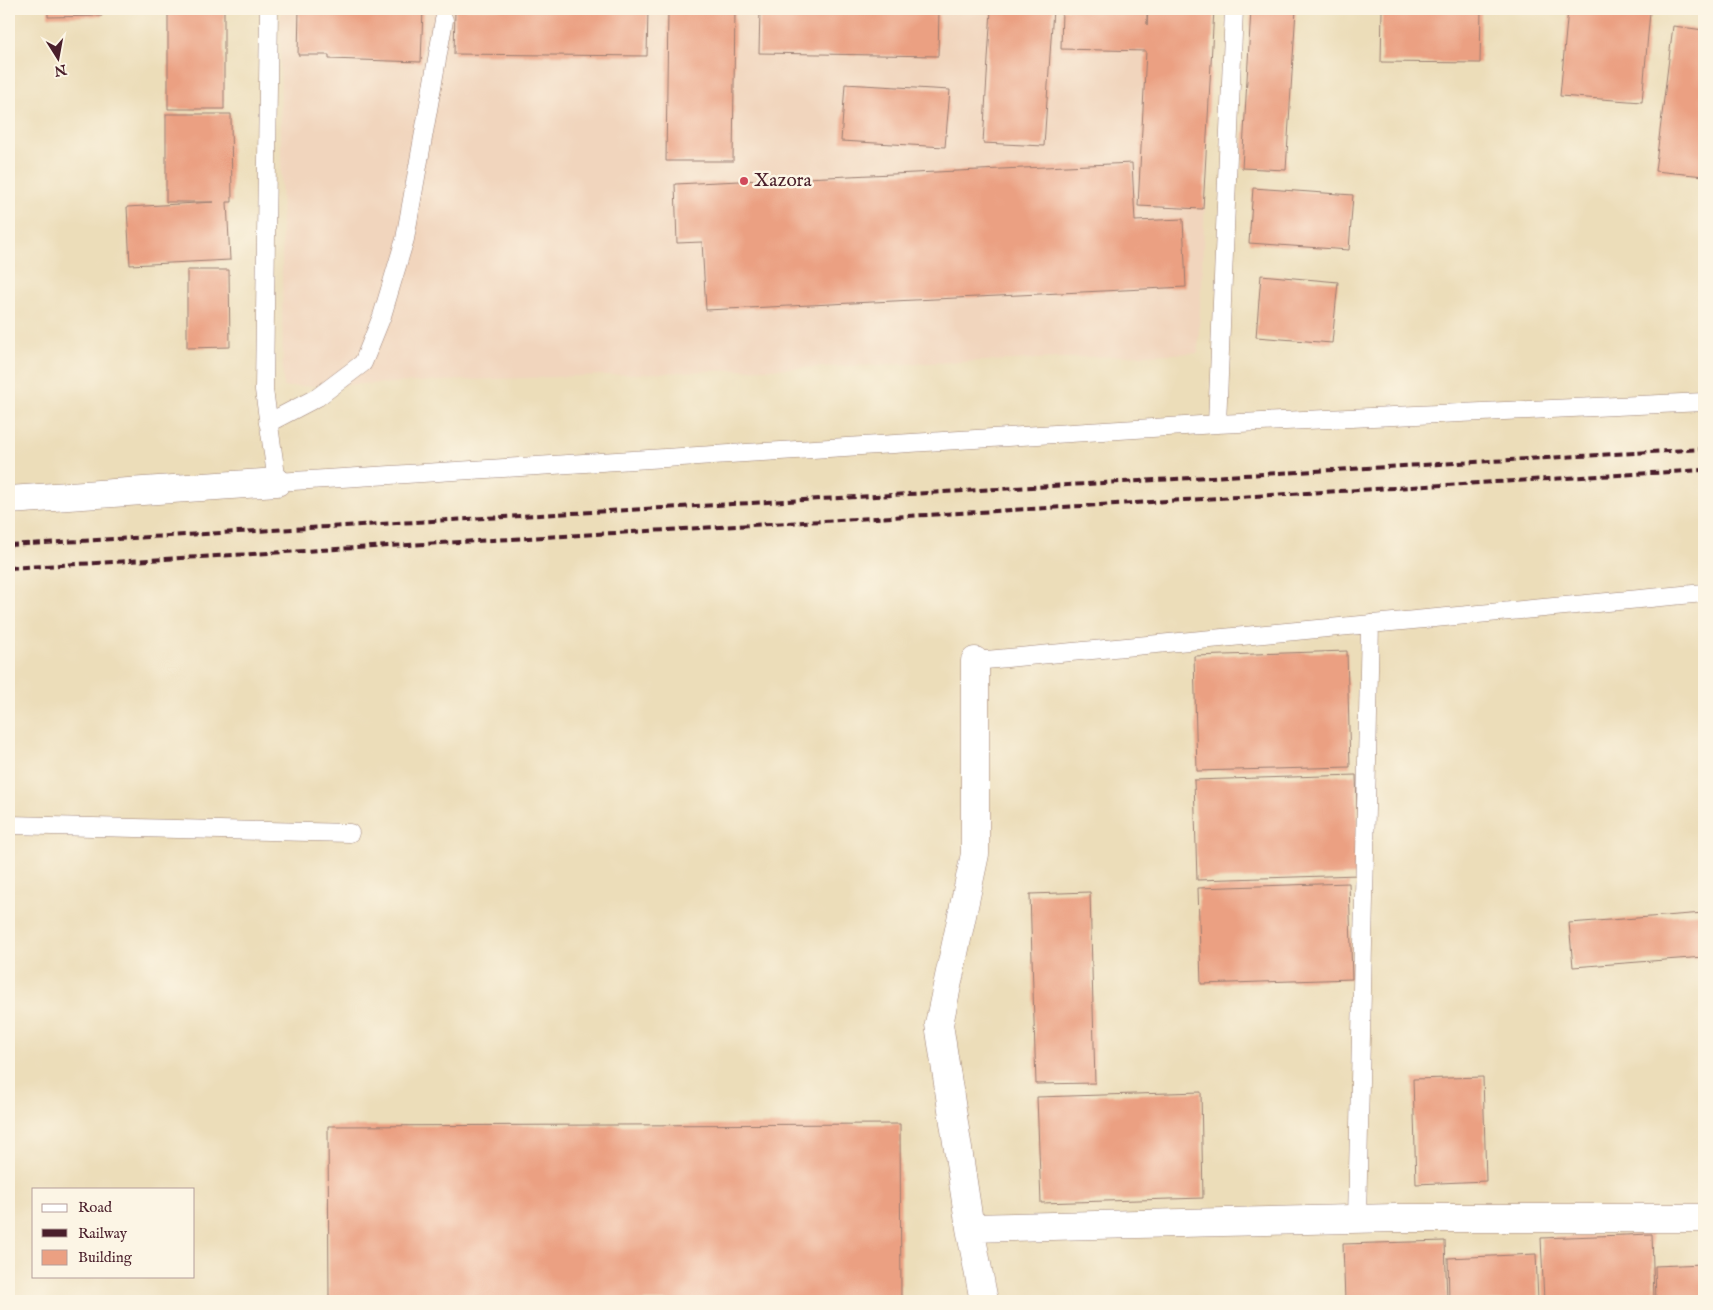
<svg xmlns="http://www.w3.org/2000/svg" width="1713" height="1310" font-family="'IM FELL English',serif">
	<style>
		.built { fill: #f1d5bd }
		.building { fill: #eba082 }
		.lines { fill: none; stroke-linecap: round; stroke-linejoin: round }
		.service-casing { stroke: #9b7e72; stroke-width: 19 }
		.minor-casing { stroke: #9b7e72; stroke-width: 29 }
		.service { stroke: #fff; stroke-width: 18 }
		.minor { stroke: #fff; stroke-width: 28 }
		.rail { stroke: #4a1f2b; stroke-width: 4; stroke-dasharray: 8 4; stroke-linecap: butt }
		.poi-dot { fill: #d1495b; stroke: #fcf5e5; stroke-width: 2 }
		.labels { text-anchor: middle; dominant-baseline: central; stroke-width: 5; stroke-linejoin: round; paint-order: stroke }
		.poi-label { font-size: 19px; fill: #4a1f2b; stroke: #fcf5e5; text-anchor: start }
	</style>
	<rect width="100%" height="100%" fill="#fcf5e5"/>
	<filter id="ink" filterUnits="userSpaceOnUse"><feTurbulence type="fractalNoise" baseFrequency=".02" numOctaves="2"/><feDisplacementMap in="SourceGraphic" scale="10" xChannelSelector="R" yChannelSelector="G"/><feConvolveMatrix kernelMatrix="1 2 1 2 8 2 1 2 1" color-interpolation-filters="sRGB"/></filter>
	<filter id="wash" filterUnits="userSpaceOnUse"><feTurbulence type="fractalNoise" baseFrequency=".0096" numOctaves="4" result="noise"/><feDisplacementMap in="SourceGraphic" scale="20" xChannelSelector="R" yChannelSelector="G"/><feGaussianBlur stdDeviation="1.12" result="paint"/><feColorMatrix in="noise" values="0 0 0 0 0 0 0 0 0 0 0 0 0 0 0 0 0 1.4 0 .05"/><feComposite in="paint" operator="in"/></filter>
	<g filter="url(#wash)">
		<rect width="100%" height="100%" fill="#ecddb9"/>
		<path class="built" d="M280 9H1214L1198 353 283 387Z"/>
		<g id="blocks">
			<path class="building" d="M48 9H102V16L48 17Z
				M168 9H224V109H168Z
				M299 9H423L421 62 329 59V55H298Z
				M455 9H648L647 56 454 54Z
				M668 9H735L733 161H666Z
				M760 9H939L938 56 759 53Z
				M991 9H1053L1044 146 983 143Z
				M1062 9H1147V25L1148 9H1214L1203 209 1138 206 1146 51 1061 49Z
				M1251 9H1296L1286 170 1242 168Z
				M1382 9H1481L1480 63 1381 62Z
				M1568 9H1614L1650 12 1642 102 1560 96Z
				M1673 26 1704 30V176L1655 171Z
				M845 84 950 90 945 147 841 141Z
				M166 114H231L232 202H227L230 260 130 265 127 207 214 202H166Z
				M1132 163 1135 221 1183 219 1186 287 706 310 702 242 677 243 675 184Z
				M1253 188 1353 195 1349 250 1249 243Z
				M187 270H229L230 347 187 348Z
				M1261 275 1338 282 1332 343 1256 337Z
				M1347 651 1350 767 1197 771 1194 656Z
				M1356 775 1359 875 1197 880 1194 780Z
				M1349 883 1352 979 1201 984 1198 888Z
				M1090 892 1095 1083 1036 1084 1030 894Z
				M1704 913V957L1573 967 1569 923Z
				M1483 1077 1486 1181 1416 1184 1413 1079Z
				M1201 1092 1203 1198 1041 1203 1037 1097Z
				M900 1124 901 1301H329L328 1126Z
				M1652 1234 1654 1299 1544 1301 1541 1238Z
				M1445 1241 1447 1301H1345L1343 1244Z
				M1536 1254 1538 1301H1449L1448 1258Z
				M1704 1264V1301H1656L1655 1266Z"/>
		</g>
	</g>
	<g filter="url(#ink)">
		<use href="#blocks" fill-opacity="0" stroke="#9b7e72" stroke-width="1"/>
		<g class="lines">
			<g class="service-casing">
				<path id="service" d="M269 9 264 390 277 482 1217 424 1234 9
					M268 423 318 397 363 363 382 316 405 239 444 20
					M1217 424 1704 402
					M975 661 1704 593
					M9 825 350 833
					M1357 1219 1370 624"/>
			</g>
			<g class="minor-casing">
				<path id="minor" d="M9 500 277 482
					M975 661V854L939 1024 970 1228 984 1301
					M970 1228 1395 1218H1704"/>
			</g>
			<use href="#service" class="service"/>
			<use href="#minor" class="minor"/>
			<path class="rail" d="M9 545 1704 449
				M9 568 1704 470"/>
		</g>
	</g>
	<circle class="poi-dot" cx="744" cy="181" r="5"/>
	<g class="labels">
		<g class="poi-label">
			<text x="754" y="181">Xazora</text>
		</g>
	</g>
	<rect width="1713" height="1310" fill="none" stroke="#fcf5e5" stroke-width="30"/>
	<rect x="32" y="1188" width="162" height="90" fill="#fcf5e5" stroke="#b59f9b"/>
	<rect x="42" y="1204" width="25" height="8" fill="#ffffff" stroke="#b59f9b"/>
	<text x="78" y="1212" font-size="15" fill="#4a1f2b">Road</text>
	<rect x="42" y="1229" width="25" height="8" fill="#4a1f2b" stroke="#b59f9b"/>
	<text x="78" y="1238" font-size="15" fill="#4a1f2b">Railway</text>
	<rect x="42" y="1250" width="25" height="15" fill="#eba082" stroke="#b59f9b"/>
	<text x="78" y="1262" font-size="15" fill="#4a1f2b">Building</text>
	<g transform="translate(58 58) rotate(169)" stroke="#fcf5e5" stroke-width="4" paint-order="stroke">
	<path d="M0-4L9 19L0 12L-9 19Z" fill="#4a1f2b"/>
	<text y="-8" font-size="14" font-weight="bold" text-anchor="middle" fill="#4a1f2b">N</text>
	</g>
</svg>
